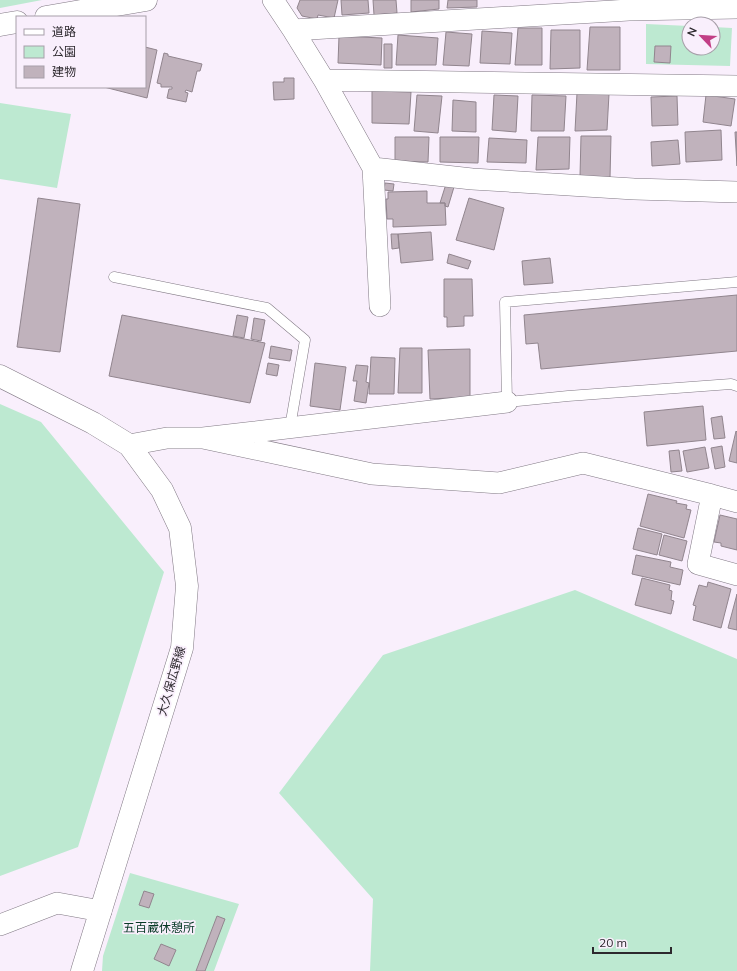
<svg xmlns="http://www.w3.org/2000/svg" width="737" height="971" font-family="Mulish,'Noto Sans JP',sans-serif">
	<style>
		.green { fill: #bde9d1 }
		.building { fill: #c0b2bc; stroke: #91858e }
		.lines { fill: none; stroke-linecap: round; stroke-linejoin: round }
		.service-casing { stroke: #817984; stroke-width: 11 }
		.minor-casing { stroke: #817984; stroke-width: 22 }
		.tertiary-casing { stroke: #817984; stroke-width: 23 }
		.primary-casing { stroke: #817984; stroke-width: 23 }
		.service { stroke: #fff; stroke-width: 10 }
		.minor { stroke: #fff; stroke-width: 21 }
		.tertiary { stroke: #fff; stroke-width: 22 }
		.primary { stroke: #fff; stroke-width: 22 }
		.labels { text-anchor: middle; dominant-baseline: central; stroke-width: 3.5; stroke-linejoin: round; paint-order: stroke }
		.street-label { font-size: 12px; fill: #2c282d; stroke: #f9effc }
		.park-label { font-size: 12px; fill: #083a26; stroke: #f9effc }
	</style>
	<rect width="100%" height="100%" fill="#f9effc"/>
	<path class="green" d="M0 0H42L0 8Z
		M646 24 689 26V48H713V27L732 28 730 66 646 64Z
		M0 103 71 114 57 188 0 179Z
		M0 404 41 422 164 572 78 847 0 876Z
		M575 590 737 659V971H370L373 899 279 793 383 655Z
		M130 873 239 904 214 971H102L103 956Z"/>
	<path class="building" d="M300 0H338L334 18 318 15 317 19 302 16 297 8Z
		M341 0H368L369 13 342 15Z
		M373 0H396L397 13 374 15Z
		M411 0H439V9L411 12Z
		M448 0H477V7L447 8Z
		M590 27H620V70H587Z
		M518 28H542V65H515Z
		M551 30H580V68L550 69Z
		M482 31 512 33 510 64 480 63Z
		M446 32 472 34 469 66 443 65Z
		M398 35 438 38 436 65H396Z
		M339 36 382 38 381 65 338 63Z
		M384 44H392V68H384Z
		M655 46H671L670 63 654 62Z
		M145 47 157 50 147 98 104 87H145Z
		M164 53 168 54V56L202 64 200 71H197L192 92 186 90 185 92 188 93 186 102 167 98 169 89H172V87H161V84L157 83Z
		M284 78H294V99L274 100 273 82H284Z
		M372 91 411 92 409 124 372 123Z
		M577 93 609 94 607 130 575 131Z
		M417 95 442 96 438 133 414 131Z
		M494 95 518 96 516 132 492 130Z
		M532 95 566 96 564 131H531Z
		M706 95 735 99 731 126 703 122Z
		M677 96 678 125 652 126 651 97Z
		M453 100 476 102V132L452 131Z
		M721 130 722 160 686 162 685 132Z
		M735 132H737V166Z
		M581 136H611L610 178 580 176Z
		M395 137H429L428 162 395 161Z
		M440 137H479L478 163 440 162Z
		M538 137H570L569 169 536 170Z
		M489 138 527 140 526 163 487 162Z
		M678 140 680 164 652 166 651 142Z
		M385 183 394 184 393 191 384 190Z
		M446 184 454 187 448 207 445 206V203H440Z
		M427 191V203H445L446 225 393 227V219H387L386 199H388V192Z
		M38 198 80 204 60 352 17 347Z
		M469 198 504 208 494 250 456 240Z
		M431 232 433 260 401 263 398 234Z
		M391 234H398L399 248 392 249Z
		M449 254 471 261 468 269 447 263Z
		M550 258 553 283 524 285 522 261Z
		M444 279H472L473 316H464V326L447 327V317H444Z
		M737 295V351L541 369 538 343 526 344 524 315Z
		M122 315 265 343 250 403 109 376Z
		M237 315 248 317 244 338 233 336Z
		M254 318 265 320 261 341 251 339Z
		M271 346 292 350 290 361 269 358Z
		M400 348H422V393H398Z
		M470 349V397L430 399 428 350Z
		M371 357 395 358 394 394H369Z
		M268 363 279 365 277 376 266 374Z
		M315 363 346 367 340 410 310 406Z
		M356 365 368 366 366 382 369 383 366 403 354 401 357 381H353Z
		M703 406 706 440 647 446 644 412Z
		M722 416 725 438 714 439 711 418Z
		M736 431 737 432V463L729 461Z
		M722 446 725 467 715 469 711 448Z
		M705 447 709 468 687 472 683 451Z
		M679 450 682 471 671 472 669 451Z
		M648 494 677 501 676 503 687 505 686 509 691 510 684 538 640 526Z
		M720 515 737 519V550L721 546V543L714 542Z
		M638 528 662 534 657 555 633 549Z
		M664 535 687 541 682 561 659 555Z
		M636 555 671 562 670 567 683 570 680 585 632 574Z
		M642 578 670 585 669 590 672 591 671 600 674 601 671 614 635 605Z
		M708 582 731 589 721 628 693 620 696 606 693 605 699 585 707 587Z
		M737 594V630L728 628Z
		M144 891 154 894 149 908 139 905Z
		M217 916 225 919 205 971H196Z
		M161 944 176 950 169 966 154 959Z"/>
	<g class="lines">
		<g class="service-casing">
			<path id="service" d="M114 277 267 308 305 340 290 427
				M737 282 505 302 507 402 568 396 731 384 737 386"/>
		</g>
		<g class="minor-casing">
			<path id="minor" d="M273 0 293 30
				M737 8 629 10 293 30 324 80 373 168 472 179 634 189 737 192
				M324 80 737 86
				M373 168 380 306
				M203 438 372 474 499 483 583 463 712 495 737 502
				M129 445 167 438H203L507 402
				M712 495 698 564 737 575
				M0 925 57 903 101 911"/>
		</g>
		<g class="tertiary-casing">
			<path id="tertiary" d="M0 376 93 423 129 445 162 490 180 528 187 586 182 648 82 971"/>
		</g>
		<g class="primary-casing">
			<path id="primary" d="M46 17 146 0
				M0 25 17 22"/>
		</g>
		<use href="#service" class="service"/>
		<use href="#minor" class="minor"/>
		<use href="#tertiary" class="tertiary"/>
		<use href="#primary" class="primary"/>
	</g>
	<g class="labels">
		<g class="street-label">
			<text transform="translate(171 681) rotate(-74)">大久保広野線</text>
		</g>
		<g class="park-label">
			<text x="159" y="927">五百蔵休憩所</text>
		</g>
	</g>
	<rect x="16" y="16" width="130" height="72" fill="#f9effc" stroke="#a79fa9"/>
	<rect x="24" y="29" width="20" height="6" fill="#ffffff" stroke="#a79fa9"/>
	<text x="52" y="36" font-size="12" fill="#2c282d">道路</text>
	<rect x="24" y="46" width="20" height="12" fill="#bde9d1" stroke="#a79fa9"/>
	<text x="52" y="56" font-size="12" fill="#2c282d">公園</text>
	<rect x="24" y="66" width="20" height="12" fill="#c0b2bc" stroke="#a79fa9"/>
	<text x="52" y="76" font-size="12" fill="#2c282d">建物</text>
	<g transform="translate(701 36) rotate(295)"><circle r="19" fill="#f9effc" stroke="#a79fa9"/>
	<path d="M0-3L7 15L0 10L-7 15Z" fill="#c23f86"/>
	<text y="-6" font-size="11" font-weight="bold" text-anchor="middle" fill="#2c282d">N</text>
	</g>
	<path d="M593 947v6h78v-6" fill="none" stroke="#2c282d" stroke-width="2"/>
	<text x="599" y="947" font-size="12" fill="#2c282d" stroke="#f9effc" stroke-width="3" paint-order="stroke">20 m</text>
</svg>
